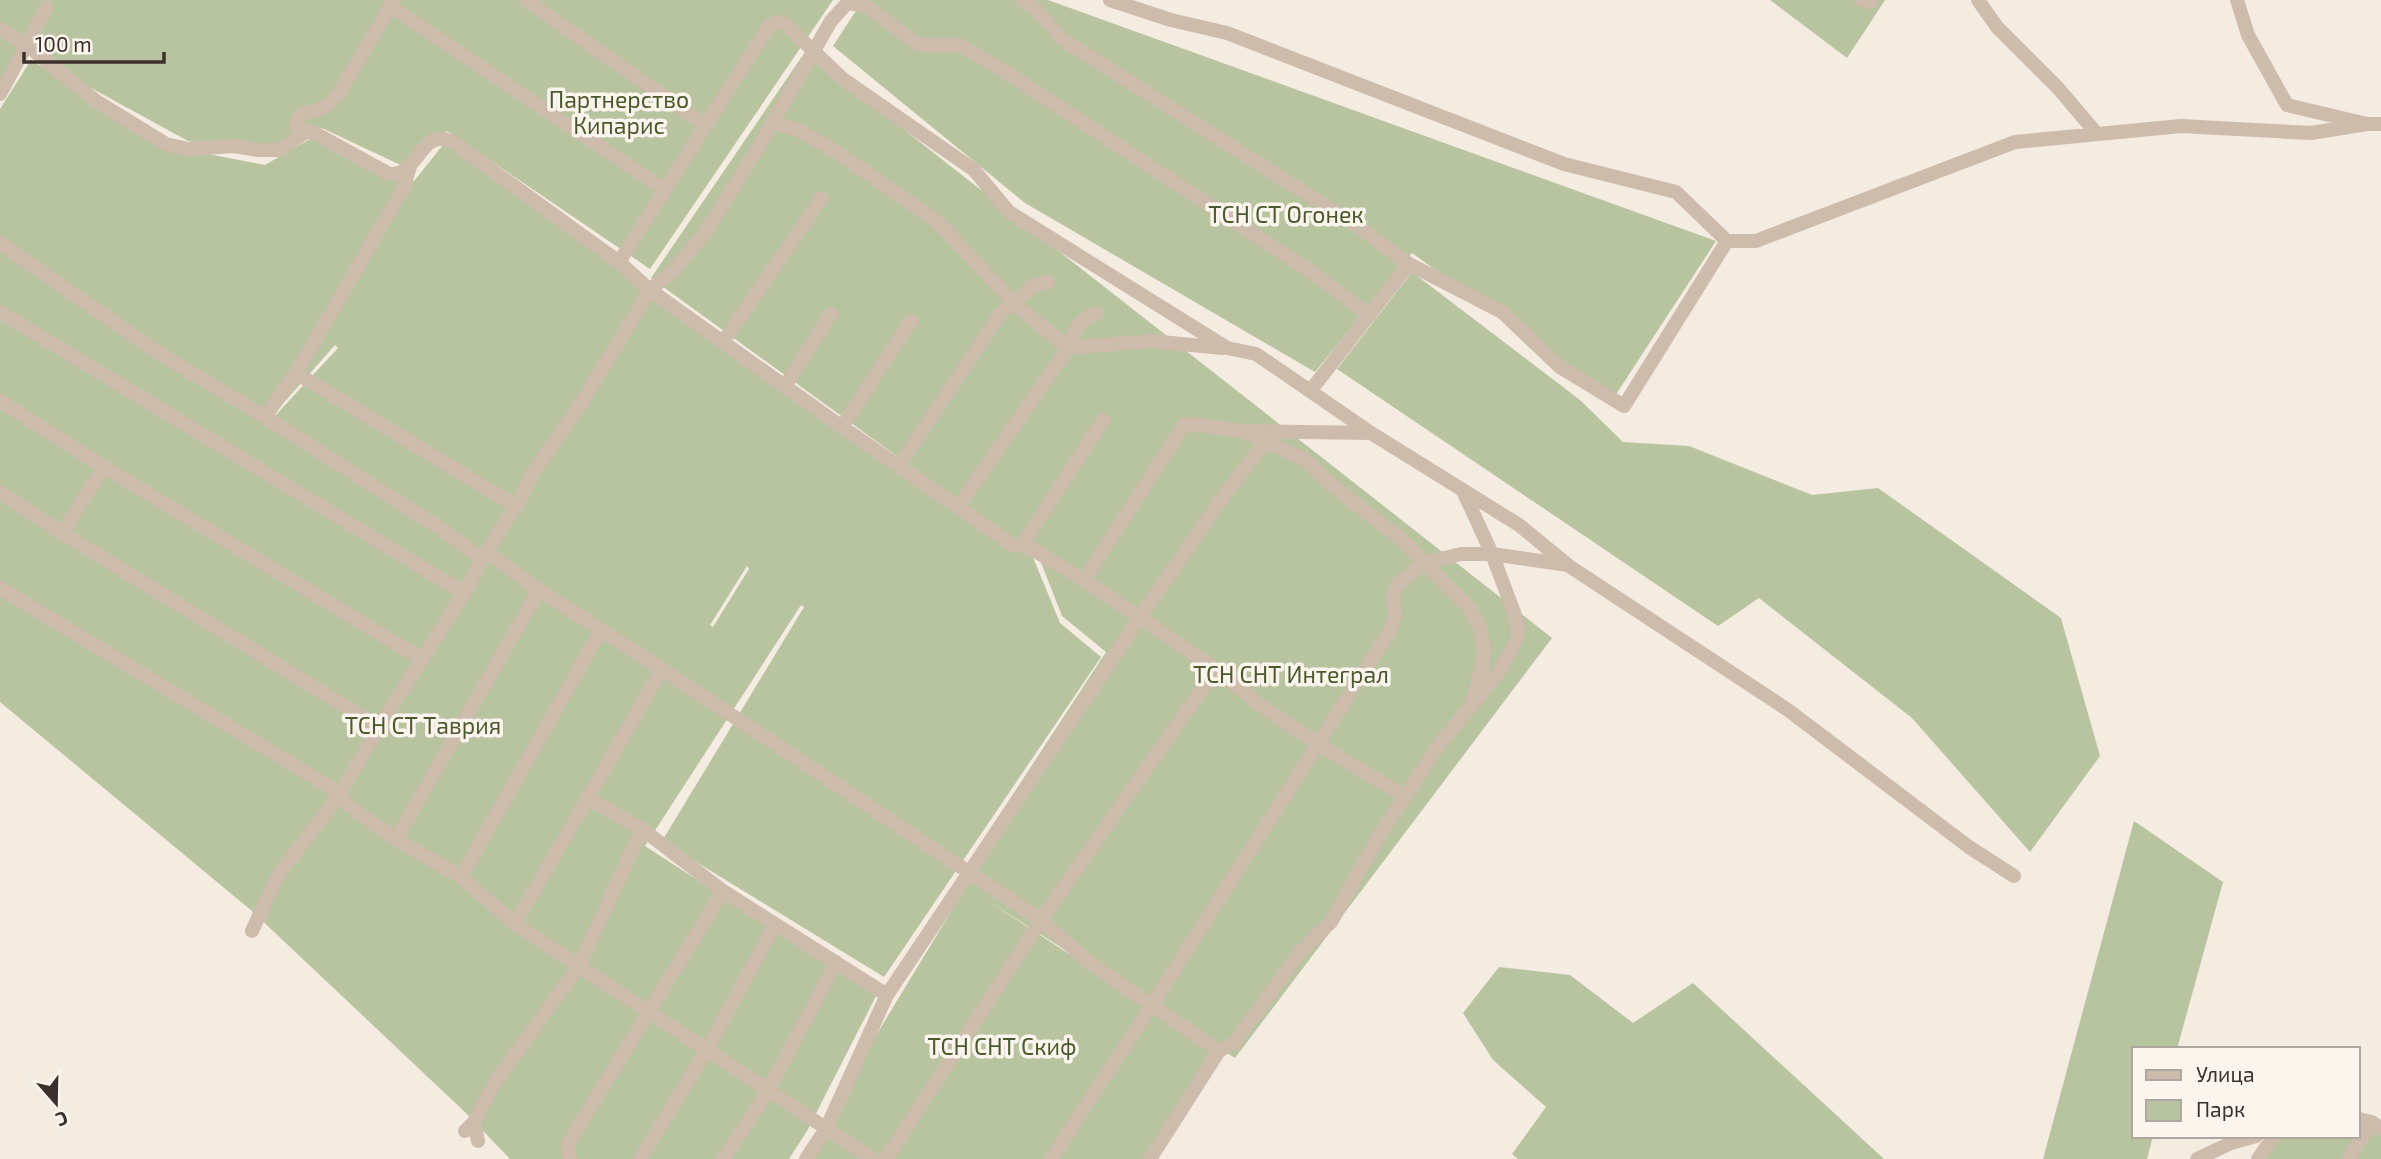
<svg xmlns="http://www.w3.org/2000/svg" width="2381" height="1159" font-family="'Exo 2',sans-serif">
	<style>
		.green { fill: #b8c4a0; fill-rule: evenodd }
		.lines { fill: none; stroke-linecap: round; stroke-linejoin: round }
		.minor { stroke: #cdbbac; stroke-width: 14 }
		.labels { text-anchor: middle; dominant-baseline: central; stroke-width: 7; stroke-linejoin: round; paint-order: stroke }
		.park-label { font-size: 23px; fill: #4a5a2e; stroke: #fbf5ee }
	</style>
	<rect width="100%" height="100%" fill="#f4ebe1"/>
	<path class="green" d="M0 0H833L650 269 447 131 411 170 322 128 266 156 188 141 29 54 0 95Z
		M863 0H1048L1716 241 1613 399 1412 253 1315 372 1025 203 833 46Z
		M1770 0H1885L1847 58Z
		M805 52 1552 638 1235 1058 988 901 1223 1055 1155 1159H801L966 887 957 880 1106 652 1062 616 1040 560 1032 555 1060 623 1101 657 884 977 662 841 804 607 801 605 645 846 876 996 807 1131 789 1159H510L467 1114 252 911 0 702V109L31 60 187 150 265 165 315 136 414 181 447 140 1025 549 651 278ZM335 345 338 348 273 418 271 417ZM747 566 749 569 713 627 710 625Z
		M1412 272 1580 400 1623 442 1689 446 1812 495 1878 488 2061 618 2100 756 2030 852 1912 718 1759 598 1718 626 1337 369Z
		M2134 821 2223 882 2177 1049H2134V1136H2153L2147 1159H2043Z
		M1499 967 1570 975 1633 1023 1693 983 1884 1159H1518L1512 1154 1546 1107 1493 1060 1463 1013Z
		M2358 1119 2381 1128V1159H2259L2274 1136H2358Z"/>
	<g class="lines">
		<path class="minor" d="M394 0 339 93C333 99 328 105 320 109 312 112 305 111 298 117L296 127 301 133 309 130 389 174C421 176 419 126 453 142L619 262 650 290 842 427 1013 545H1025L1084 580 1216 669 1259 704 1319 745 1406 797
			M526 0 705 125
			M1022 0 1035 8 1062 39 1362 229 1409 264 1502 312 1560 367 1624 406 1727 241
			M1110 0 1171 20 1227 33 1564 164 1676 192 1727 241H1756L2015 142 2181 126 2311 133 2367 124
			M1862 0 1870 2 1872 0
			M1978 0 1997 27 2058 88 2097 134
			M2237 0 2248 35 2287 105 2367 124H2381
			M849 3 868 7 916 43 925 45H959L1006 72 1307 269 1370 315
			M390 6 664 189
			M0 29 28 46 96 101 166 144 188 149 234 146 258 150H279L309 130
			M0 94 47 7
			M772 122 800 131 837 152 938 222 1014 303 1068 348 1151 341 1222 348
			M0 243 160 354 265 417 446 532 482 559
			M619 262 769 26 776 22 784 23 843 79 974 170 1009 212 1227 348 1256 354 1371 433 1519 525 1569 566 1788 710 1969 847 2014 876
			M0 312 464 593
			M723 342 821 199
			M296 373 516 506
			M785 386 831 314
			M1311 390 1409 264
			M0 401 104 467 422 659
			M265 417 296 373 403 189 410 167
			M842 427 911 321
			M1242 431 1304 459 1334 487 1399 537 1470 609 1480 627 1484 647 1482 667 1473 698
			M899 466 1001 313 1033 286 1048 282
			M0 492 62 533 379 727
			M958 507 1068 348C1074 331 1079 319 1097 313
			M62 533 104 467
			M1022 545 1103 420
			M487 552 539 590 662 669 1041 920 1090 963 1219 1051
			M1084 580 1184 425 1192 424 1242 431 1371 433
			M0 588 330 787 340 794 349 806 396 839 461 877 515 924 873 1159
			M587 798 642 829 723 891 887 995
			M396 839 539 590
			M461 877 601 630
			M515 924 662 669
			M252 931 277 877 340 794 379 727 464 593 482 559 516 506 533 473 582 402 650 290 674 270 705 233 755 153 831 21 850 0
			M2358 1119 2372 1122 2381 1129
			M474 1122 478 1141
			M465 1131 474 1122 493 1085 579 966 642 829
			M571 1159 568 1153 569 1142 723 891
			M640 1159 707 1050 775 924
			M723 1159 768 1091 836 962
			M806 1159 826 1129 887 995 1139 619 1227 491 1274 431
			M886 1159 1041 920 1216 669
			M1051 1159 1152 1005 1391 629 1395 616 1393 594 1399 583 1424 563 1461 554H1492L1568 565
			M1150 1159 1219 1051 1235 1042 1301 951 1331 922 1376 841 1438 746 1499 672 1517 639 1518 627 1515 615 1492 554 1464 493
			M2197 1159 2231 1143 2256 1136
			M2258 1159 2274 1136
			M2348 1159 2372 1122"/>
	</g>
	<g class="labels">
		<g class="park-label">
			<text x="619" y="99">Партнерство<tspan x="619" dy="26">Кипарис</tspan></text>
			<text x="1286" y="214">ТСН СТ Огонек</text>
			<text x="1291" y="674">ТСН СНТ Интеграл</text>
			<text x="423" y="725">ТСН СТ Таврия</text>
			<text x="1002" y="1046">ТСН СНТ Скиф</text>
		</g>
	</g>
	<rect x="2132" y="1047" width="228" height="91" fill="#fbf5ee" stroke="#aea6a0" stroke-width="2"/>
	<rect x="2146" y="1070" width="35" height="10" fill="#cdbbac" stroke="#aea6a0" stroke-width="2"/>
	<text x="2196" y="1082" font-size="21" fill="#3b302b">Улица</text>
	<rect x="2146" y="1100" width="35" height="21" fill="#b8c4a0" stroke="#aea6a0" stroke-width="2"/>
	<text x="2196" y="1117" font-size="21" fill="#3b302b">Парк</text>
	<g transform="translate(56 1103) rotate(160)" stroke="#fbf5ee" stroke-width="5" paint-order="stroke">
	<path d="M0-5L12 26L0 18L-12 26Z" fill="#3b302b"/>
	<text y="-10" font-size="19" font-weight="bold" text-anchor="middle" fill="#3b302b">С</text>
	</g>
	<path d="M24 52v10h140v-10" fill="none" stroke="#3b302b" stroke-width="3.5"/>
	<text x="35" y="52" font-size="21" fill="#3b302b" stroke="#fbf5ee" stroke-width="5" paint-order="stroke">100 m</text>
</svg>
